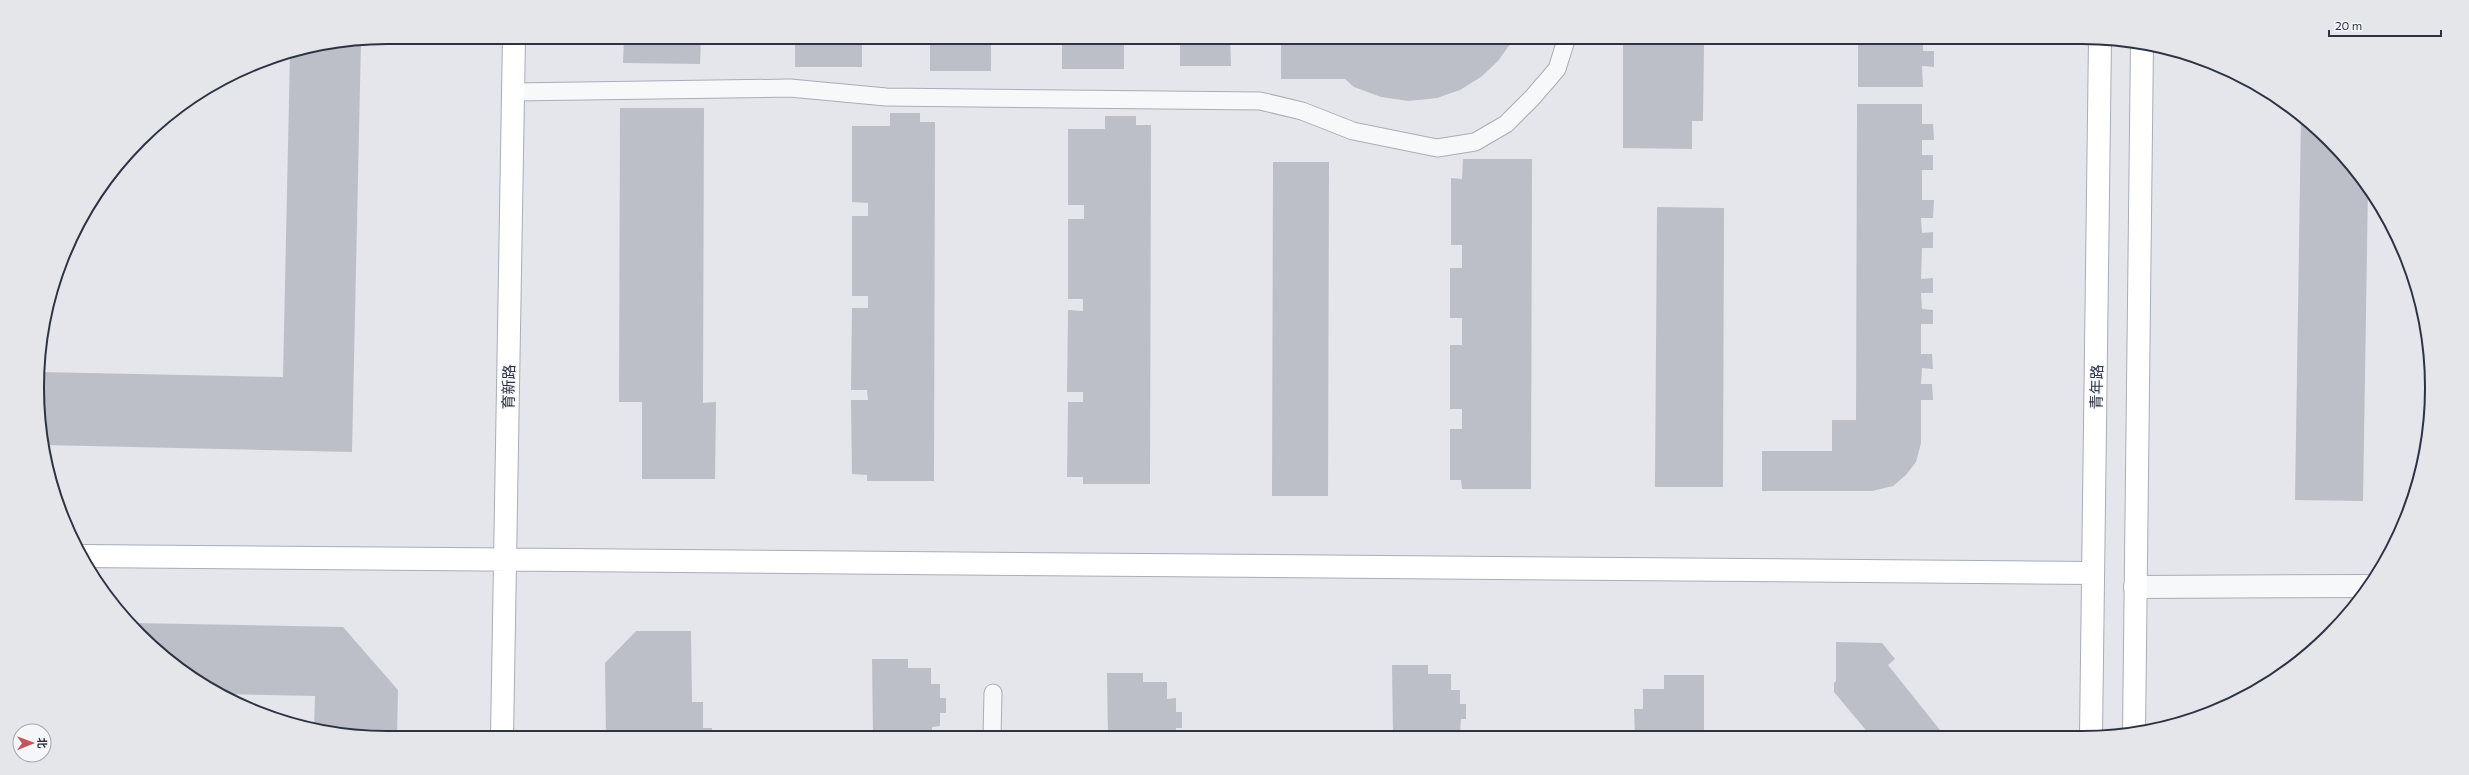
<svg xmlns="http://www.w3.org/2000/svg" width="2469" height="775" font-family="Commissioner,'Noto Sans SC',sans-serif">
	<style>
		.building { fill: #bcbfc8 }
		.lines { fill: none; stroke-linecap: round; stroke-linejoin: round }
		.lane-casing { stroke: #a9adb5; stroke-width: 19 }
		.street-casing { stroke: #a9adb5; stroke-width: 24 }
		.secondary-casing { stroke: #a9adb5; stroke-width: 24 }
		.lane { stroke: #f7f8fa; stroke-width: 17 }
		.street { stroke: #f7f8fa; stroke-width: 22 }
		.secondary { stroke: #fff; stroke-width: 22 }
		.labels { text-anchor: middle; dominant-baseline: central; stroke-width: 3; stroke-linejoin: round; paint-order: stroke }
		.street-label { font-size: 15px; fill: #2d3343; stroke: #f4f6f9 }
		.rim { fill: none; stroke: #2d3343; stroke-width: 2 }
	</style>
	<rect width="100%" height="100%" fill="#e4e6eb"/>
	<path class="building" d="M624 37H701L700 64 623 63Z
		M795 37H862V67H795Z
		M930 37H991V71H930Z
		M1062 37H1124V69H1062Z
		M1180 37H1230L1231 66H1180Z
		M1281 37H1391L1409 41 1430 37H1515L1498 61 1481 77 1460 90 1437 98 1409 101 1381 97 1354 87 1345 79H1281Z
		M1623 37H1692V45H1704L1703 121H1692V149L1623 148Z
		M1858 37H1923V51H1934V67L1922 66 1923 87H1858Z
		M361 40 352 452 43 445 38 411 39 372 283 377 290 53 319 44Z
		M1857 104H1922V124H1933L1934 140H1922V155H1933V170H1922V200H1934L1933 218H1921L1922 233 1933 232V248H1922L1921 279 1933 278V293H1921L1922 309 1933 310V324H1921V354H1932L1933 369 1922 368 1921 384H1932L1933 400H1921V443L1916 462 1906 475 1893 486 1872 491H1762V451H1832V420H1856Z
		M620 108H704L703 403 716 402 715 479H642V402H619Z
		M890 113H920V122H935L934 481H867V475L852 474 851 400H868L867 390H851L852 308H868V296H852V216H868V203L852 202V126H890Z
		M1105 116H1136V125H1151L1150 484H1083V477H1067L1068 402H1083V392H1067L1068 310 1083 311V299H1068V219H1084V205H1068V129H1105Z
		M2301 116 2330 140 2368 187 2363 501 2295 500Z
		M1463 159H1532L1531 489H1462L1461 480H1450V429H1462V409H1450V345H1462V318H1450V268H1462V245H1451V178L1462 179Z
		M1273 162H1329L1328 496H1272Z
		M1657 207 1724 208 1723 487H1655Z
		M133 623 343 627 398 690 397 738 314 730 315 696 221 694 193 679Z
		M636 631H691L692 702H703V728H712V737L606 738 605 663Z
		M1836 642 1882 643 1895 659 1888 665 1944 735H1870L1834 692V683L1836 681Z
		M872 659H908V668H931V684H940V698H946V713H940V726L932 727V737H873Z
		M1392 665H1428V674H1451V690H1460V704H1466V719H1461L1460 733 1452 732V736H1393Z
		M1107 673H1143V682H1167V699L1176 698V712H1182V728H1176V737H1108Z
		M1664 675H1704V736H1635L1634 709H1643V689H1664Z"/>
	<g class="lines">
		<g class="lane-casing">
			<path id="lane" d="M513 92 790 88 886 97 1260 101 1302 111 1353 131 1437 148 1475 142 1506 124 1532 98 1557 69 1567 37
				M992 737 993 693"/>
		</g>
		<g class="street-casing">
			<path id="street" d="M2135 587 2366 586"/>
		</g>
		<g class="secondary-casing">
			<path id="secondary" d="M81 556 2093 573
				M2134 733 2142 43
				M2091 735 2100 39
				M502 738 514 37"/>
		</g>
		<use href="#lane" class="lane"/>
		<use href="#street" class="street"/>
		<use href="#secondary" class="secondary"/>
	</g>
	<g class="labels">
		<g class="street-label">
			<text transform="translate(508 387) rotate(-89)">育新路</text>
			<text transform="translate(2096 387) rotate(-89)">青年路</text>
		</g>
	</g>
	<path d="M0 0H2469V775H0ZM387 44H2082A343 343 0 0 1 2425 387V388A343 343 0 0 1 2082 731H387A343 343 0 0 1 44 388V387A343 343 0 0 1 387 44Z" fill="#e4e6ea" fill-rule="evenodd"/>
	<path class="rim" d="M387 44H2082A343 343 0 0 1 2425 387V388A343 343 0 0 1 2082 731H387A343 343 0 0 1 44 388V387A343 343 0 0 1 387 44Z"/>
	<g transform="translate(32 743) rotate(89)"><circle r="19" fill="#f4f6f9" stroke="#a4a8b0"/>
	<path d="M0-3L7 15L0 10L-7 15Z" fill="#c75259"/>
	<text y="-6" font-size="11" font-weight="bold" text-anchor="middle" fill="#2d3343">北</text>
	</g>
	<path d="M2329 30v6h112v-6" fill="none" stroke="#2d3343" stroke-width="2"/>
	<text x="2335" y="30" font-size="12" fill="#2d3343" stroke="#f4f6f9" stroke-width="3" paint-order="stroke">20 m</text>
</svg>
